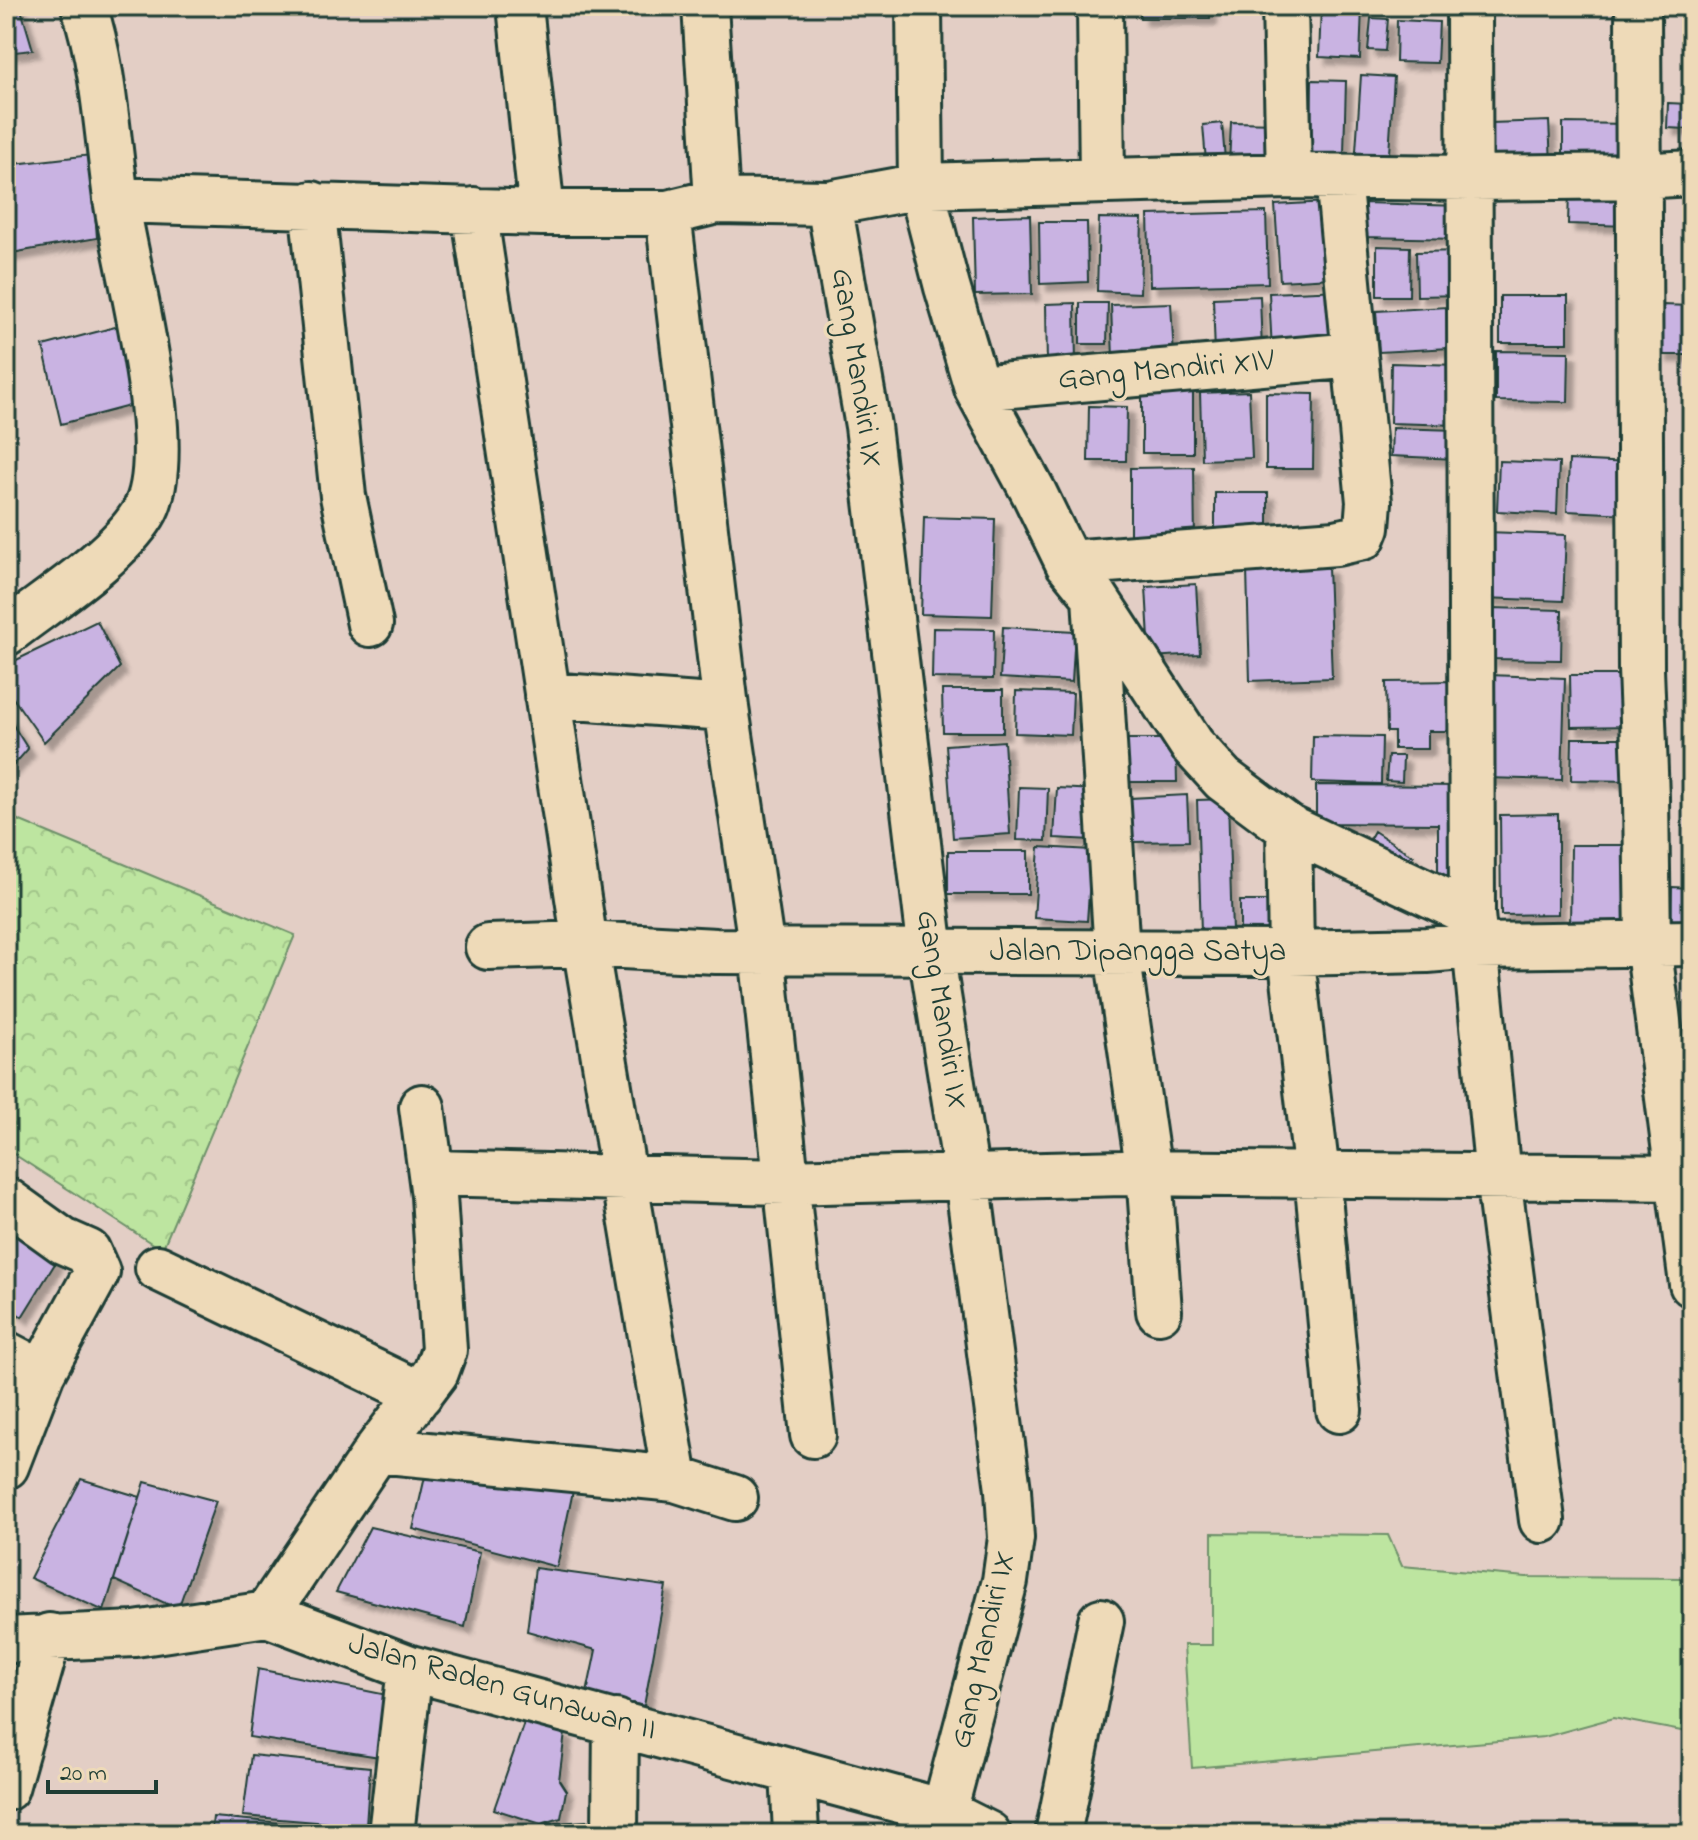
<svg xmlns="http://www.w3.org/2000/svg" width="1698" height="1840" font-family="'Indie Flower',sans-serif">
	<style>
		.green { fill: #bde5a0; stroke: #6e916a; stroke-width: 2 }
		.forest { fill: url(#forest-crowns); stroke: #6e916a; stroke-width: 2 }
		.building { fill: #c9b3e2; stroke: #1f3d34; stroke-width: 2; filter: url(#shadow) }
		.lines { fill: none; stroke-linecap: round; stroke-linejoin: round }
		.minor-casing { stroke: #1f3d34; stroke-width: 50 }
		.minor { stroke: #eedab8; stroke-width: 44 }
		.labels { text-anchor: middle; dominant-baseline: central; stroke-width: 7; stroke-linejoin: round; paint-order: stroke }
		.street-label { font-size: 32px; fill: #1f3d34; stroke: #eedab8 }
	</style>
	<defs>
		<pattern id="forest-crowns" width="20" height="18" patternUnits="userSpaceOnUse" patternTransform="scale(2)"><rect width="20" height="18" fill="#bde5a0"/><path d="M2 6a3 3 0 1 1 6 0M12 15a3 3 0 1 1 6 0" fill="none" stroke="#a2c58a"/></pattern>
		<filter id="shadow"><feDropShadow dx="7" dy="7" stdDeviation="2" flood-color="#0004"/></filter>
	</defs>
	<rect width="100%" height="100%" fill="#e3cec5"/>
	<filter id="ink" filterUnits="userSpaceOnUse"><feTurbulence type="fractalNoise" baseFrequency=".0125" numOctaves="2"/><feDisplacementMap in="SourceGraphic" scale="16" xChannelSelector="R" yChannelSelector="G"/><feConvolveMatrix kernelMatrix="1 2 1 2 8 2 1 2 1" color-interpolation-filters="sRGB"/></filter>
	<g filter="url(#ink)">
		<path class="green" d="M1212 1533 1388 1535 1402 1566 1526 1577 1692 1578V1733L1613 1718 1544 1737 1192 1768 1184 1645H1212Z"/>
		<path class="forest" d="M6 815 295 935 162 1250 6 1149Z"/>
		<path class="building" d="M6 6H20L33 50 6 53Z
			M1140 6H1210V18H1140Z
			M1321 6 1362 7 1360 59 1319 57Z
			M1371 18 1388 19 1385 51 1368 50Z
			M1397 20 1439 22 1437 63 1396 62Z
			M1686 65H1692V97H1685Z
			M1361 75 1394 77 1388 169 1355 166Z
			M1312 80 1346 81 1344 154 1311 153Z
			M1668 103 1688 104 1687 129 1667 128Z
			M1549 121 1551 164 1492 166 1490 123Z
			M1231 122 1284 123 1283 167 1229 165Z
			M1222 123 1226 172 1207 174 1203 125Z
			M1563 123 1631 124V167H1563Z
			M91 155 97 238 6 254V165Z
			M1569 192 1628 193V226L1568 224Z
			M1327 202 1331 278 1280 281 1275 205Z
			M1365 203 1460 206 1459 239 1364 237Z
			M1266 212 1268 283 1150 286 1148 215Z
			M1030 215 1032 294 975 295 973 217Z
			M1099 218 1142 219 1140 293 1097 291Z
			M1039 222H1087L1088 282 1040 284Z
			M1377 246 1410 247 1409 296H1377Z
			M1462 251 1463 295 1417 296 1416 252Z
			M1341 290 1344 348 1272 351 1269 293Z
			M1260 296 1262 352 1215 354 1213 298Z
			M1500 296H1568V343H1500Z
			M1075 303 1076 366H1047L1046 304Z
			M1080 303H1108L1107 344H1080Z
			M1171 303 1174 357 1113 359 1111 305Z
			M1661 305 1692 306V355H1661Z
			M1447 307 1450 348 1379 352 1376 311Z
			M119 326 133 405 61 424 43 346Z
			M1496 351 1569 352 1568 402 1496 401Z
			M1391 363 1459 365 1457 425 1390 423Z
			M1142 386H1193V453H1142Z
			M1249 391 1252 458 1202 460 1200 393Z
			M1266 393 1314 394 1313 469H1266Z
			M1089 406 1127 407 1126 461H1088Z
			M1392 428 1457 430 1456 459 1391 456Z
			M1569 460 1630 463 1628 514 1567 511Z
			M1499 461 1559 463 1557 514 1497 511Z
			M1194 467 1195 542H1130V468Z
			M1215 493H1268V538H1215Z
			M924 517 995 519 992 616 921 614Z
			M1487 532 1566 535 1563 601 1485 598Z
			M1328 567 1332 678 1250 681 1247 570Z
			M1196 584 1200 654 1150 657 1146 587Z
			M1492 608 1562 610 1561 660 1490 659Z
			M97 621 120 667 44 742 6 688V665Z
			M1003 627 1075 631 1072 682 1000 678Z
			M933 628 994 629 993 679 932 678Z
			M1489 675 1565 678 1562 780 1485 778Z
			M1570 675H1631L1632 726 1571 727Z
			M1459 681V731H1428V749H1394V732H1387L1386 682Z
			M942 690H1003V732H943Z
			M1016 691 1073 693 1071 735 1015 733Z
			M6 714 28 749 6 774Z
			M1313 736 1382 737 1381 784 1312 782Z
			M1572 738H1634V781L1571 780Z
			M1114 739H1176L1177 782H1114Z
			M1004 741 1010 834 953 838 946 745Z
			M1388 756H1403L1402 782 1386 781Z
			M1316 785 1468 786 1467 882H1438V824L1316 823Z
			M1019 787 1048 788 1046 841 1017 840Z
			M1057 788 1095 790 1092 840 1054 838Z
			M1187 795 1189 841 1132 842 1130 798Z
			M1228 799 1232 932H1201L1197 800Z
			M1558 814V914L1501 915 1500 815Z
			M1374 831 1413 856 1404 871 1365 847Z
			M1571 845H1627V928H1570Z
			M1039 847 1092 850 1087 921 1034 918Z
			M948 851H1028V894H948Z
			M1672 887 1692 888V932H1671Z
			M1240 901H1270V931H1240Z
			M6 1222 56 1262 22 1317 6 1305Z
			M427 1468 573 1491 557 1567 413 1529Z
			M81 1479 140 1497 104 1611 30 1578Z
			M145 1482 216 1501 178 1609 114 1580Z
			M370 1527 480 1552 465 1627 336 1592Z
			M535 1568 666 1586 644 1706 587 1693 596 1650 527 1631Z
			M258 1669 397 1697 393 1759 249 1737Z
			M524 1723 565 1733 559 1780 566 1791 561 1818 541 1824 494 1809Z
			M251 1755 370 1767 366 1826 243 1816Z
			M213 1817 382 1832 211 1834Z
			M601 1820 600 1834H539L541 1824Z"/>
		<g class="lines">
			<g class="minor-casing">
				<path id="minor" d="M520 6 542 213
					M705 6 717 201
					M919 6 921 186 947 287 977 388 1034 493 1068 563 1094 595 1192 745 1223 779 1289 828 1472 914
					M1100 6 1102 180
					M1285 6 1289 176
					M1469 6 1472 914 1498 1177 1542 1520
					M1638 6 1641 669 1646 797 1648 943 1692 1284
					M116 200 542 213H668L717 201 829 203 921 186 1289 176 1471 178 1638 176 1692 173
					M829 203 868 426 931 952 967 1177 1008 1490 1011 1538 1005 1581 944 1812
					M312 204 343 496 370 624
					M474 210 585 944 675 1479
					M668 213 726 708 762 951 813 1435
					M977 388 1355 355
					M1068 563 1336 543 1363 537 1367 527 1369 502 1338 177
					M1095 597 1117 953 1149 1173 1159 1311
					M6 633C47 601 116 558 143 514 180 455 126 270 116 198 107 134 104 67 84 6
					M547 695 726 708
					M1289 828 1291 953 1317 1175 1339 1410
					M488 947 585 944 716 951 1291 953 1427 950 1474 946 1692 943
					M432 1173 786 1182 1123 1173 1692 1178
					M6 1200 63 1241 88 1252 97 1272 42 1373 6 1466
					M158 1268 420 1394
					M6 1354 42 1373
					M377 1450 675 1479 735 1498
					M267 1614 377 1450 436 1372 444 1350 434 1196 422 1107
					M6 1640 135 1634 267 1614 410 1668 944 1812 988 1834
					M793 1771 796 1834
					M6 1788 49 1636
					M391 1834 410 1668
					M615 1834 616 1722
					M1058 1834 1101 1621"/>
			</g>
			<use href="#minor" class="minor"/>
		</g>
	</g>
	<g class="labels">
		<g class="street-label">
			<text transform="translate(856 368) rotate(81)">Gang Mandiri IX</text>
			<text transform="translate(1166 371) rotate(-5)">Gang Mandiri XIV</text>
			<text x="1138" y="952">Jalan Dipangga Satya</text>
			<text transform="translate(941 1010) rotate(81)">Gang Mandiri IX</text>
			<text transform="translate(984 1650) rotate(-77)">Gang Mandiri IX</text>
			<text transform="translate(502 1688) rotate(16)">Jalan Raden Gunawan II</text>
		</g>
	</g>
	<rect width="1698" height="1840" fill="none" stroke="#eedab8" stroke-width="32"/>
	<rect x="16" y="16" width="1666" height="1808" fill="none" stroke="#1f3d34" stroke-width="3" filter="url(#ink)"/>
	<path d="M48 1780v12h108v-12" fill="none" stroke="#1f3d34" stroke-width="4"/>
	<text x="60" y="1780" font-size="24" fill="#1f3d34" stroke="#eedab8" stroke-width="6" paint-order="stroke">20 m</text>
</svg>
